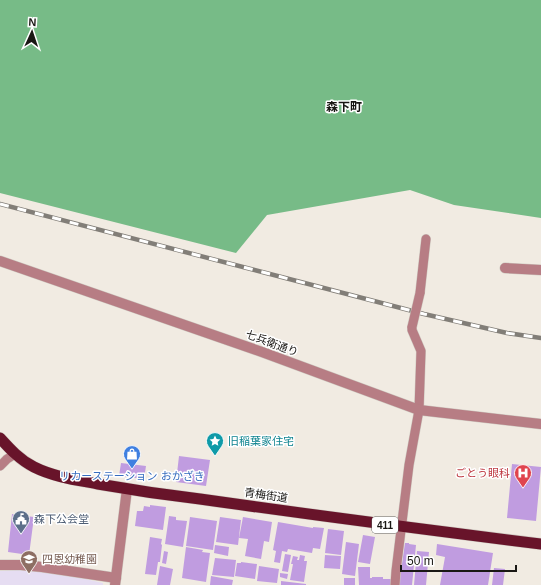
<svg xmlns="http://www.w3.org/2000/svg" width="541" height="585" font-family="Arial,'Noto Sans JP',sans-serif">
	<style>
		.education { fill: #e6ddf2 }
		.forest { fill: #77bb87 }
		.building { fill: #c09ce0 }
		.lines { fill: none; stroke-linecap: round; stroke-linejoin: round }
		.service-casing { stroke: #cec9c1; stroke-width: 10 }
		.minor-casing { stroke: #cec9c1; stroke-width: 11 }
		.tertiary-casing { stroke: #cec9c1; stroke-width: 11 }
		.trunk-casing { stroke: #cec9c1; stroke-width: 12 }
		.service { stroke: #b77d84; stroke-width: 9 }
		.minor { stroke: #b77d84; stroke-width: 10 }
		.tertiary { stroke: #b77d84; stroke-width: 10 }
		.trunk { stroke: #68142a; stroke-width: 11 }
		.rail-casing { stroke: #827e78; stroke-width: 4.5 }
		.rail { stroke: #fff; stroke-width: 3; stroke-dasharray: 9; stroke-linecap: butt }
		.service-bridge-casing { stroke: #cec9c1; stroke-width: 10; stroke-linecap: butt }
		.service-bridge { stroke: #b77d84; stroke-width: 9 }
		.labels { text-anchor: middle; dominant-baseline: central; stroke-width: 3; stroke-linejoin: round; paint-order: stroke }
		.shield { fill: #fff; stroke: #5e5d5a; stroke-width: 1 }
		.shield-label { font-size: 10px; font-weight: bold; fill: #191714 }
		.street-label { font-size: 11px; fill: #191714; stroke: #fff }
		.culture-label { font-size: 11px; fill: #0d838f; stroke: #fff; text-anchor: start }
		.health-label { font-size: 11px; fill: #be3a42; stroke: #fff; text-anchor: end }
		.shop-label { font-size: 11px; fill: #366cbe; stroke: #fff }
		.service-label { font-size: 11px; fill: #4e5e75; stroke: #fff; text-anchor: start }
		.education-label { font-size: 11px; fill: #785e54; stroke: #fff; text-anchor: start }
		.neighbourhood-label { font-size: 12px; font-weight: bold; fill: #191714; stroke: #fff }
	</style>
	<rect width="100%" height="100%" fill="#f1ebe2"/>
	<path class="education" d="M18 570 35 571 81 578 103 583V585H0V571Z"/>
	<path class="forest" d="M0 0H541V218L454 205 410 190 267 215 236 253 0 193Z"/>
	<path class="building" d="M179 456 210 460 206 486 176 482Z
		M121 463 146 466 144 479 119 476Z
		M512 464 541 467 536 521 507 518Z
		M150 505 166 507 163 530 135 526 137 511H143L144 506 150 507Z
		M12 514 34 517 29 555 8 552Z
		M169 516 176 517V520L187 521 183 547 165 544Z
		M190 517 217 521 213 550 186 546Z
		M220 517 241 520 238 545 216 542Z
		M243 517 272 522 269 542 264 541 261 559 245 556 248 539 239 538Z
		M278 522 313 528V527L324 528 320 549 313 548 312 553 288 549 287 552 282 551 280 563 274 562 276 551 273 550Z
		M328 529 344 531 341 555 325 553Z
		M363 535 375 537 370 564 358 562Z
		M150 537 162 539 161 544 162 545 160 562H158L156 575 145 574Z
		M346 542 359 544 355 576 342 574Z
		M405 543H409V544L416 545 412 585H399Z
		M437 544 493 553 488 585H440L445 557 436 555Z
		M215 545 229 547 228 556 214 553Z
		M186 547 203 550 202 552 210 553 206 582 182 578Z
		M164 551 168 552 166 564 162 563Z
		M417 551 429 552 426 585H414Z
		M285 554 291 555 288 572 282 571Z
		M300 555 305 556 304 561H307L304 582 290 580 293 564H291L293 556 298 557 297 560H299Z
		M325 555 341 556 340 569 324 568Z
		M215 558 236 560 234 577 212 575Z
		M241 562 257 564 255 579 235 576 237 563H241Z
		M160 566 173 569 170 585H157Z
		M259 566 279 569 277 583 257 581Z
		M358 567H370V578H372V577H383V579H391V585H359Z
		M494 568 505 569 503 585H492Z
		M280 573 288 574 287 579 280 577Z
		M211 576 233 580 232 585H210Z
		M344 578H355V585H344Z
		M281 581 306 584V585H281Z"/>
	<g class="lines">
		<g class="service-casing">
			<path id="service" d="M420 293 426 239
				M0 466 7 459 15 454
				M395 585 396 571 409 465 419 410 421 351 412 330V327"/>
		</g>
		<g class="minor-casing">
			<path id="minor" d="M0 261 262 352 419 410 541 424
				M505 268 541 270
				M0 565H21L42 567 116 578"/>
		</g>
		<g class="tertiary-casing">
			<path id="tertiary" d="M115 585 127 489"/>
		</g>
		<g class="trunk-casing">
			<path id="trunk" d="M0 438C10 449 20 460 34 467 54 477 77 480 98 484 132 490 166 495 200 499 313 515 427 530 541 544"/>
		</g>
		<use href="#service" class="service"/>
		<use href="#minor" class="minor"/>
		<use href="#tertiary" class="tertiary"/>
		<use href="#trunk" class="trunk"/>
		<g class="rail-casing">
			<path id="rail" d="M0 204 424 314 507 333 541 338"/>
		</g>
		<use href="#rail" class="rail"/>
		<g class="service-bridge-casing">
			<path id="service-bridge" d="M412 327 420 293"/>
		</g>
		<use href="#service-bridge" class="service-bridge"/>
	</g>
	<defs>
		<g id="sight-pin" transform="scale(0.9)"><path d="M0 17L-7.5 6A9.5 9.5 0 1 1 7.5 6Z" fill="#0f9aa8" stroke="#fff"/><path d="M0-6L1.8-2.2L6-1.7L2.9 1.2L3.7 5.4L0 3.3L-3.7 5.4L-2.9 1.2L-6-1.7L-1.8-2.2Z" fill="#fff"/></g>
		<g id="shop-pin" transform="scale(0.9)"><path d="M0 17L-7.5 6A9.5 9.5 0 1 1 7.5 6Z" fill="#3f7fe0" stroke="#fff"/><path d="M-5-2.5h2.3a2.7 3.5 0 0 1 5.4 0H5L5.5 6h-11ZM-1.5-2.5h3a1.5 2.3 0 0 0-3 0Z" fill="#fff"/></g>
		<g id="hospital-pin" transform="scale(0.9)"><path d="M0 17L-7.5 6A9.5 9.5 0 1 1 7.5 6Z" fill="#e0444e" stroke="#fff"/><path d="M-5-5h3v3.5h4V-5h3V5h-3V1.5h-4V5h-3Z" fill="#fff"/></g>
		<g id="civic-pin" transform="scale(0.9)"><path d="M0 17L-7.5 6A9.5 9.5 0 1 1 7.5 6Z" fill="#5c6f8a" stroke="#fff"/><path d="M-.6-6.5H3V-4.5H.6V-3L4-1V1h2V6H-6V1h2V-1L-.6-3ZM-1.2 2.5V6h2.4V2.5Z" fill="#fff"/></g>
		<g id="school-pin" transform="scale(0.9)"><path d="M0 17L-7.5 6A9.5 9.5 0 1 1 7.5 6Z" fill="#8d6e63" stroke="#fff"/><path d="M0-5L7-2L0 1L-7-2ZM-4 1L0 2.5L4 1V4Q0 6-4 4Z" fill="#fff"/></g>
	</defs>
	<g fill-rule="evenodd">
		<use href="#sight-pin" x="215" y="441"/>
		<use href="#shop-pin" x="132" y="454"/>
		<use href="#hospital-pin" x="523" y="473"/>
		<use href="#civic-pin" x="21" y="519"/>
		<use href="#school-pin" x="29" y="559"/>
	</g>
	<g class="labels">
		<rect class="shield" x="372" y="517" width="26" height="16" rx="3"/>
		<g class="shield-label">
			<text x="385" y="525">411</text>
		</g>
		<g class="street-label">
			<text transform="translate(272 343) rotate(20)">七兵衛通り</text>
			<text transform="translate(266 495) rotate(8)">青梅街道</text>
		</g>
		<g class="culture-label">
			<text x="228" y="441">旧稲葉家住宅</text>
		</g>
		<g class="health-label">
			<text x="510" y="473">ごとう眼科</text>
		</g>
		<g class="shop-label">
			<text x="132" y="476">リカーステーション おかざき</text>
		</g>
		<g class="service-label">
			<text x="34" y="519">森下公会堂</text>
		</g>
		<g class="education-label">
			<text x="42" y="559">四恩幼稚園</text>
		</g>
		<g class="neighbourhood-label">
			<text x="344" y="107">森下町</text>
		</g>
	</g>
	<g transform="translate(32 32) rotate(3)" stroke="#ffffff" stroke-width="3" paint-order="stroke">
	<path d="M0-3L7 15L0 10L-7 15Z" fill="#191714"/>
	<text y="-6" font-size="11" font-weight="bold" text-anchor="middle" fill="#191714">N</text>
	</g>
	<path d="M401 565v6h115v-6" fill="none" stroke="#191714" stroke-width="2"/>
	<text x="407" y="565" font-size="12" fill="#191714" stroke="#ffffff" stroke-width="3" paint-order="stroke">50 m</text>
</svg>
